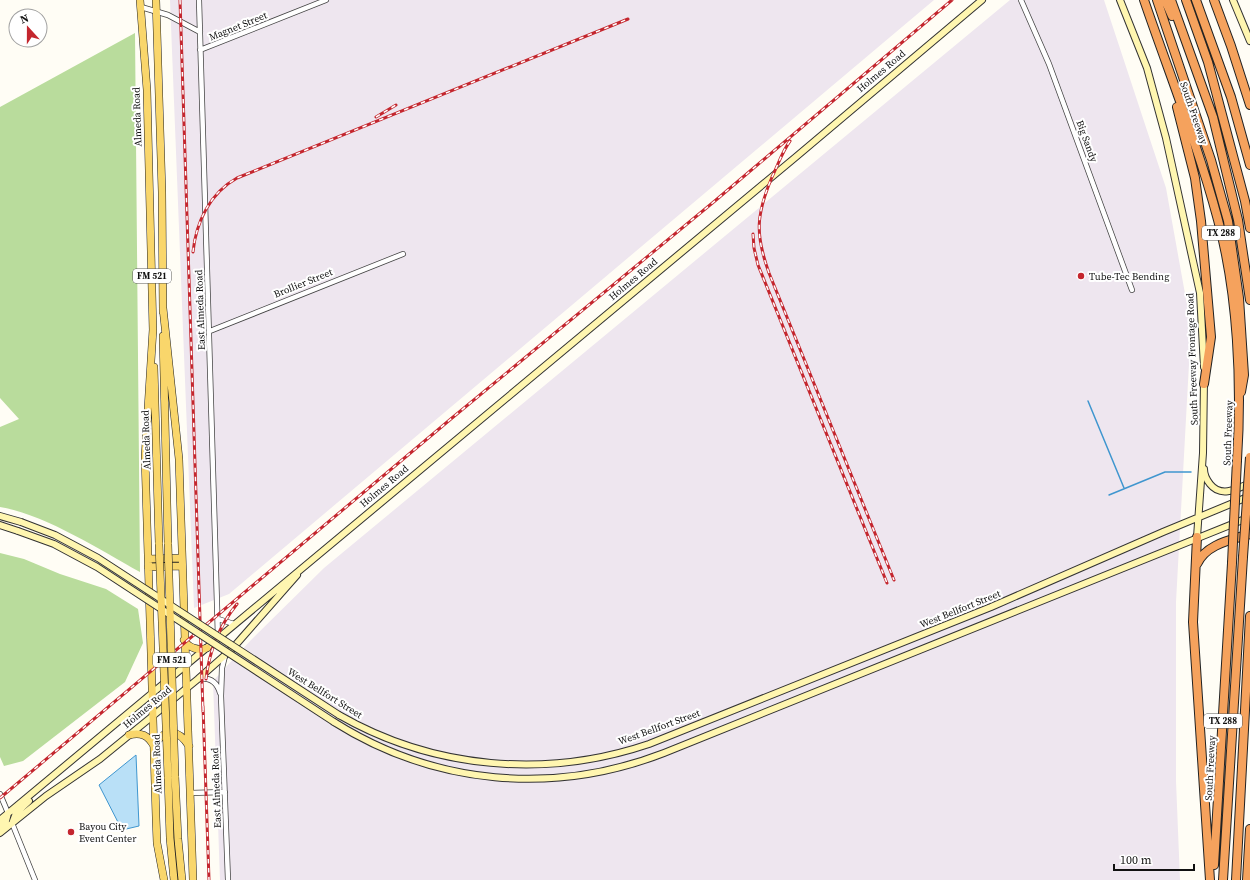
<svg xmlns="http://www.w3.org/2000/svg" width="1250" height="880" font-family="'Source Serif 4',serif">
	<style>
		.industrial { fill: #eee6ef }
		.forest { fill: #b9dc9c }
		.water { fill: #b9e0f7; stroke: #3f96cf }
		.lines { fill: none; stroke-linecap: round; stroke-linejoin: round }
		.stream { stroke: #3f96cf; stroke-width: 1.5 }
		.street-casing { stroke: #444; stroke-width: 6 }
		.secondary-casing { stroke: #333; stroke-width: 8 }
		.primary-casing { stroke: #222; stroke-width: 8 }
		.highway-casing { stroke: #222; stroke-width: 10 }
		.street { stroke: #fff; stroke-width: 4.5 }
		.secondary { stroke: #fff6b0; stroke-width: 6 }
		.primary { stroke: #f9d66b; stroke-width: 7 }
		.highway { stroke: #f5a25d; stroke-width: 8 }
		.rail-casing { stroke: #c4262e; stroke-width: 3 }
		.rail { stroke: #fff; stroke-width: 1.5; stroke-dasharray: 4.5; stroke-linecap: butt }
		.secondary-bridge-casing { stroke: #333; stroke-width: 8; stroke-linecap: butt }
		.primary-bridge-casing { stroke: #222; stroke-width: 8; stroke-linecap: butt }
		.highway-bridge-casing { stroke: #222; stroke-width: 10; stroke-linecap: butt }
		.secondary-bridge { stroke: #fff6b0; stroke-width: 6 }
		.primary-bridge { stroke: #f9d66b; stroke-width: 7 }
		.highway-bridge { stroke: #f5a25d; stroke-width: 8 }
		.poi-dot { fill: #c4262e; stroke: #fff; stroke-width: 1.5 }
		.labels { text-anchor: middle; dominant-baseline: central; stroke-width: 4; stroke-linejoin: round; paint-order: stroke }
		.shield { fill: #fff; stroke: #585858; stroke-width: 1 }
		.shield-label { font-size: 9px; font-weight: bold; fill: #111 }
		.street-label { font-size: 10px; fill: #111; stroke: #fff }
		.poi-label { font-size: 10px; fill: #111; stroke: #fff; text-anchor: start }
	</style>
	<rect width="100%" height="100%" fill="#fffdf5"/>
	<path class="industrial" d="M170 0H934L229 594 194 608Z
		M1010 0H1104L1166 188 1191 327 1176 602V781L1180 880H220L213 681 251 640 324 568Z"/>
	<path class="forest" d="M135 33 140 572C100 550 44 514 0 507V427L19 419 0 398V107Z
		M0 553 24 559 60 574 106 589 138 609 143 643 125 682 23 761 4 766 0 757Z"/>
	<path class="water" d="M136 755 139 826 122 830 99 785Z"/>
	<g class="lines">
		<path class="stream" d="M1088 401 1124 488
			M1109 495 1165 472H1191"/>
		<g class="street-casing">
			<path id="street" d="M199 0 218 638
				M1021 0 1049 64 1132 290
				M141 7 168 15 200 32
				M200 50 326 0
				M210 331 403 254
				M218 619 234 624
				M225 656 222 668 221 696 228 880
				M198 679C210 677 217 682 220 693
				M190 793 225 792
				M0 794 8 813
				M12 823 35 880"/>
		</g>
		<g class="secondary-casing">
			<path id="secondary" d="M1120 0 1147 68 1166 138 1200 293 1204 367
				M1233 0 1250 41
				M1204 469C1204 475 1206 479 1210 484 1221 498 1237 489 1250 483
				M0 516 21 522
				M0 525 18 531
				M1197 537 1203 453 1204 380
				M339 715C433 769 546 779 649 744L991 607 1163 532 1250 496
				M334 722C434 785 553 796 664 753L1250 517
				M0 820 797 156 982 0
				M13 821 16 813 29 801
				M0 827 6 821 8 813
				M0 833 46 796 100 759 198 679 232 649 297 575"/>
		</g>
		<g class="primary-casing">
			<path id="primary" d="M140 0 147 90 153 332
				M156 0 162 192 163 312
				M163 308 179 459 193 880
				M153 329 145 457 156 817 157 843 164 880
				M163 336 168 544
				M154 367 159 544
				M148 559 182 558
				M148 567 182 566
				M184 640C189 648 198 651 207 648
				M129 735C141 732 148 735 154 746
				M154 746C165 727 178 729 189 746
				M175 776 178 839 182 880
				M168 777 170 838 174 880"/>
		</g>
		<g class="highway-casing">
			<path id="highway" d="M1144 0C1169 73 1198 145 1218 220 1238 294 1242 384 1237 460
				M1157 0 1211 160 1228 221 1239 298 1244 375 1241 392
				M1165 0 1172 16
				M1171 0 1213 117 1238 220 1250 300
				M1186 0 1208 62 1245 201 1250 228
				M1196 0 1231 97 1250 165
				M1214 0 1231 46 1250 105
				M1177 107 1195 178 1201 221 1211 337 1204 384
				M1197 537 1193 622 1210 880
				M1197 564C1206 544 1231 540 1250 534
				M1214 865 1232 563
				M1223 880 1243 557
				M1236 880 1250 616
				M1247 880 1250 829"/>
		</g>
		<use href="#street" class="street"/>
		<use href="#secondary" class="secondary"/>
		<use href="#primary" class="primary"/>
		<use href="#highway" class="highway"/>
		<g class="rail-casing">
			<path id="rail" d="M180 0 203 712
				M376 117 396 105
				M790 141C782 152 778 165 772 177 756 215 755 234 769 273L894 580
				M753 234 754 248 758 265 887 583
				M193 252C196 222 210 193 237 178L628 19
				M206 679C209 652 220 625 237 604
				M203 706 209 880
				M0 798 452 418 716 200 952 0"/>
		</g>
		<use href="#rail" class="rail"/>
		<g class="secondary-bridge-casing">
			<path id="secondary-bridge" d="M21 522 55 535 98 558 339 715
				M18 531 54 544 97 567 334 722"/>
		</g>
		<g class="primary-bridge-casing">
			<path id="primary-bridge" d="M159 544 168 777
				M168 544 175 776"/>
		</g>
		<g class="highway-bridge-casing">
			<path id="highway-bridge" d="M1243 557 1250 457
				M1232 563 1237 460"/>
		</g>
		<use href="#secondary-bridge" class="secondary-bridge"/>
		<use href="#primary-bridge" class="primary-bridge"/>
		<use href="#highway-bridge" class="highway-bridge"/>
	</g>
	<g class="poi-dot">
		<circle cx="1081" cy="276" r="4"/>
		<circle cx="71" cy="832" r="4"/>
	</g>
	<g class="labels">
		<g class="shield">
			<rect x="1202" y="226" width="38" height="14" rx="3"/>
			<rect x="133" y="269" width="38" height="14" rx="3"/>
			<rect x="153" y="653" width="38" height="14" rx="3"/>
			<rect x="1204" y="714" width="38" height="14" rx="3"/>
		</g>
		<g class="shield-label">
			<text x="1221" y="233">TX 288</text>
			<text x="152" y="276">FM 521</text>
			<text x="172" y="660">FM 521</text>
			<text x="1223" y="721">TX 288</text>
		</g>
		<g class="street-label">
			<text transform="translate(238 26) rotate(-22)">Magnet Street</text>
			<text transform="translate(881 71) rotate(-40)">Holmes Road</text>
			<text transform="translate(1194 113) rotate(71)">South Freeway</text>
			<text transform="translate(137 117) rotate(-92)">Almeda Road</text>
			<text transform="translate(1087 141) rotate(70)">Big Sandy</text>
			<text transform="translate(633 279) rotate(-40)">Holmes Road</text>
			<text transform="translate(303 283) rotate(-22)">Brollier Street</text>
			<text transform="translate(200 310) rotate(-92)">East Almeda Road</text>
			<text transform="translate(1192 359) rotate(-92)">South Freeway Frontage Road</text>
			<text transform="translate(1228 433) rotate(-88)">South Freeway</text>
			<text transform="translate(146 440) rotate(-92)">Almeda Road</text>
			<text transform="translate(384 486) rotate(-40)">Holmes Road</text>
			<text transform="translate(960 609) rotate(-22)">West Bellfort Street</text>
			<text transform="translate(325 693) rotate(32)">West Bellfort Street</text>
			<text transform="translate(147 707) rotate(-40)">Holmes Road</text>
			<text transform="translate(659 727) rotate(-20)">West Bellfort Street</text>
			<text transform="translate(157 764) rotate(-92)">Almeda Road</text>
			<text transform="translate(1210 768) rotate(-87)">South Freeway</text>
			<text transform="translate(216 788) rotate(-92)">East Almeda Road</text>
		</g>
		<g class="poi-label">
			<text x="1089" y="276">Tube-Tec Bending</text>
			<text x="79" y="826">Bayou City<tspan x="79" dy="12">Event Center</tspan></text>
		</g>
	</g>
	<g transform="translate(28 28) rotate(339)"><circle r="19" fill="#ffffff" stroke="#a0a0a0"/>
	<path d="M0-3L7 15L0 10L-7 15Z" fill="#c4262e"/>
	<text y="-6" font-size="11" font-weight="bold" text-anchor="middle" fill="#111111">N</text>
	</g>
	<path d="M1114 864v6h80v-6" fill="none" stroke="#111111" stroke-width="2"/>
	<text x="1120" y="864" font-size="12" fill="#111111" stroke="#ffffff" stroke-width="3" paint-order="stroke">100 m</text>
</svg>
